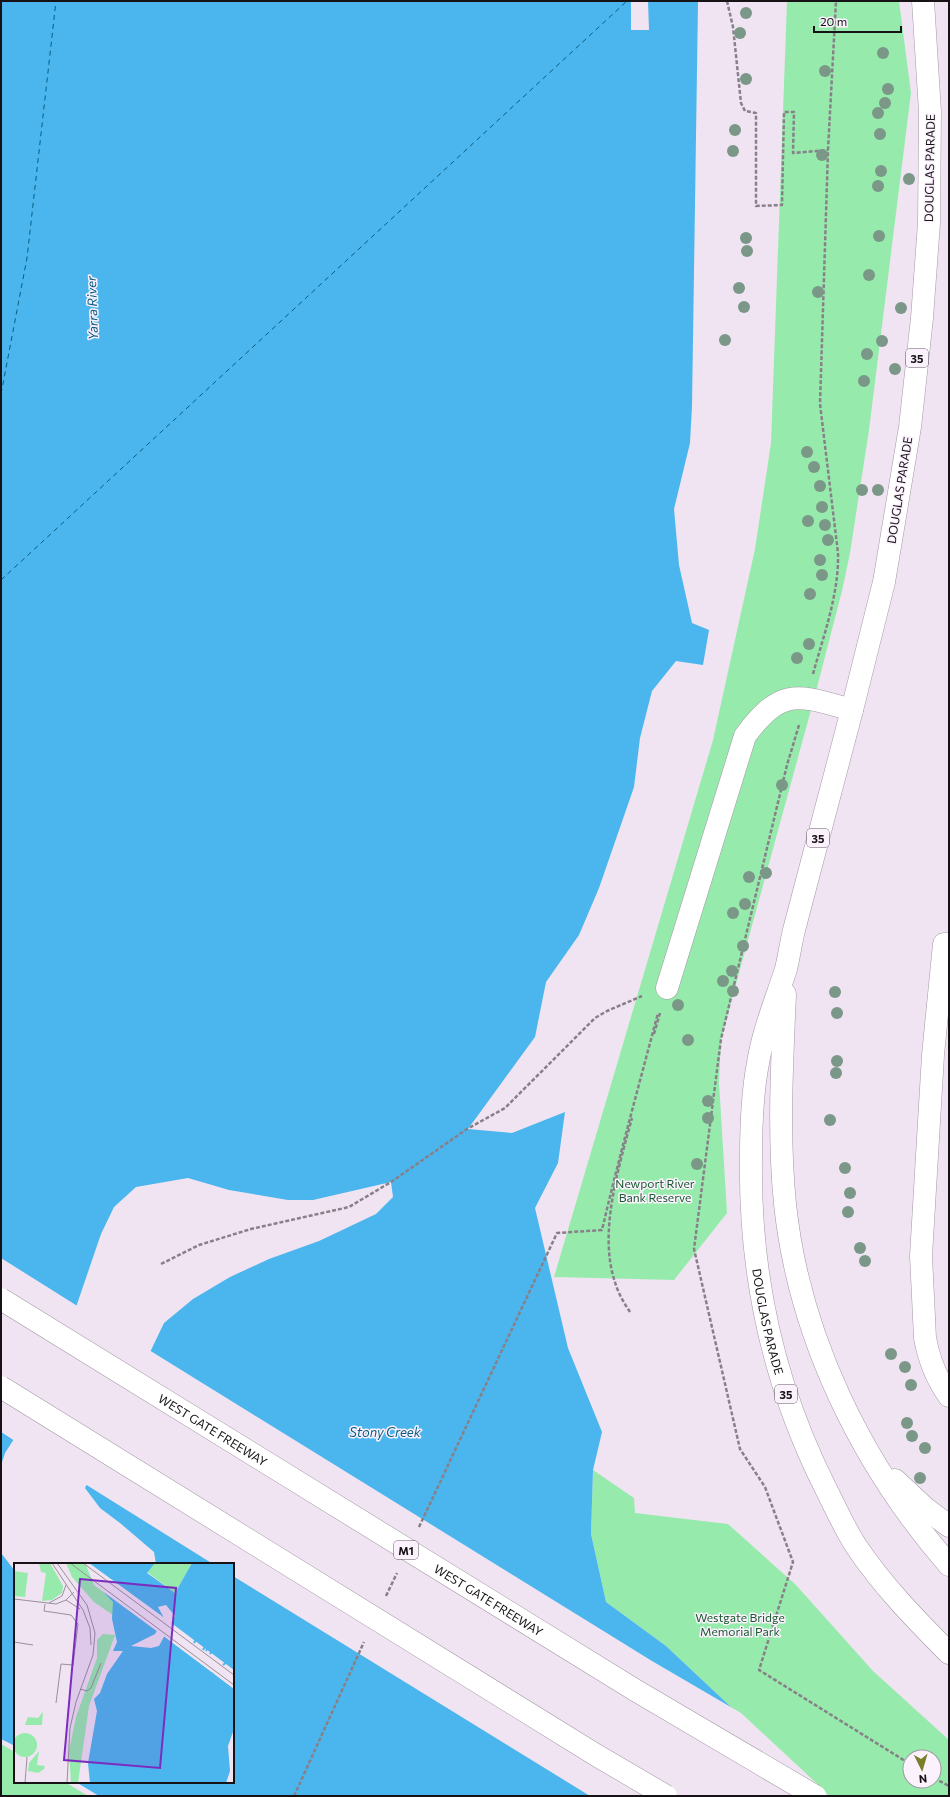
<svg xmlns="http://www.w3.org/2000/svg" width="950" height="1797" font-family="Commissioner,sans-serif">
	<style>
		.green { fill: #96ebac; fill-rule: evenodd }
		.water { fill: #4bb5ed }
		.pier { fill: #f0e4f2 }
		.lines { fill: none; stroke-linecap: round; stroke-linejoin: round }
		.ferry { stroke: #085d82; stroke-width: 1; stroke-dasharray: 5 4; stroke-linecap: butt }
		.minor-casing { stroke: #a398a5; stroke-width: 23 }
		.major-casing { stroke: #a398a5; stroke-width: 23 }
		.path { stroke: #888089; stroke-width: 2.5; stroke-dasharray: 4 2; stroke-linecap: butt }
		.minor { stroke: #fff; stroke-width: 22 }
		.major { stroke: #fff; stroke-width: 22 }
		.highway-bridge-casing { stroke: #a398a5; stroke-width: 23; stroke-linecap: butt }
		.highway-bridge { stroke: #fff; stroke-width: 22 }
		.tree { fill: #7a9787 }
		.labels { text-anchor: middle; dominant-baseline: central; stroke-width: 3; stroke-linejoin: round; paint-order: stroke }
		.shield { fill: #fcf2fe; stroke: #5b555c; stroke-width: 1 }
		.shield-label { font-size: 11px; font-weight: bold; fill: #161216 }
		.street-label { font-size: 12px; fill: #161216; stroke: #fcf2fe }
		.park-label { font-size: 12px; fill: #19582f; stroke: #fcf2fe }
		.water-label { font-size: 13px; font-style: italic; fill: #085d82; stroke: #fcf2fe }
		.inset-river { fill: none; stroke: #4bb5ed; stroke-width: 2 }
		.inset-road { fill: none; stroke: #99909a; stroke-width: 1 }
		.view { fill: #7b2cbf; fill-opacity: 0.15; stroke: #7b2cbf; stroke-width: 2 }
		.inset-edge { fill: none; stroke: #161216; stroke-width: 2 }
	</style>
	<rect width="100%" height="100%" fill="#f0e4f2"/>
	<path class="green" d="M787 1H899L911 93 869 430 850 553 842 591 814 699 721 1039 719 1082 727 1213 674 1280 554 1277 713 740 755 549 771 443Z
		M593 1470 634 1498 635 1513 728 1524 796 1585 873 1671 949 1740V1796H826L666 1646 606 1602 591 1534ZM910 1757H934V1781H910Z
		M1 1744 15 1752V1782H65L88 1796H1Z"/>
	<path class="water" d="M1 1H711L698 2 692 406 690 443 674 509 679 565 692 623 709 630 703 665 676 661 652 691 640 738 634 787 599 888 579 935 546 982 535 1037 468 1129 512 1133 565 1112 558 1163 535 1208 568 1348 602 1432 593 1470 591 1534 606 1602 666 1646 826 1796H99L76 1782H233V1564H156L154 1552 120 1523 100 1508 85 1488 164 1323 193 1299 230 1277 269 1259 319 1241 376 1214 393 1197 391 1182 313 1200H288L229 1190 188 1178 136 1187 114 1207 101 1234 50 1383 5 1453 1 1465Z
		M1 1553 15 1571V1746L1 1739Z"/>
	<path class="pier" d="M631 1H711H648L649 30H631Z
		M1 1258 79 1307 52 1385 15 1441 1 1432Z
		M149 1350 652 1661 741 1713 826 1792 828 1796H590L233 1576V1564H213L85 1484Z"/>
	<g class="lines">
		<path class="ferry" d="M1 394 27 258 56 1
			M1 580 627 1"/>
		<g class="minor-casing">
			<path id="minor" d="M949 944H944L933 1055 921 1256 925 1338C929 1360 936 1378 949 1396
				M667 988 745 736C782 686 798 695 852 710"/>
		</g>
		<g class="major-casing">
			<g id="major">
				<path id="s1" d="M923 1 930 112 929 223 922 318 910 427 884 582 852 710 794 930C791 943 789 956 786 969 776 1000 763 1031 758 1063 752 1094 751 1126 751 1157 749 1275 773 1385 827 1491 836 1509 845 1529 856 1546 882 1585 916 1620 949 1653"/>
				<path d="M785 994C782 1064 778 1134 785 1204 799 1337 862 1465 949 1565"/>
				<path d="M895 1480 925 1508 949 1526"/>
			</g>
		</g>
		<path class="path" d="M727 1 733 27 741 103 745 111 756 113V206L782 205 784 112H794L793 153 828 150
			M813 674C824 634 839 594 838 553L820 404 828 150 836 1
			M799 725 787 765 721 1039 694 1249 740 1449 765 1487 793 1562 759 1670 910 1764
			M654 1034 660 1013
			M161 1264 199 1245 251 1229 349 1207 391 1182 467 1129 505 1108 595 1018 607 1011 642 996
			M630 1312C624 1303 618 1293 615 1282 598 1233 619 1166 632 1118
			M419 1527 557 1233 602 1230C619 1157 639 1085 658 1013
			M386 1596 397 1573
			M934 1778 949 1786
			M294 1796 364 1642"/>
		<use href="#minor" class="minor"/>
		<use href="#major" class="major"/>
		<g class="highway-bridge-casing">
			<g id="highway-bridge">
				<path id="s2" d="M1 1299 635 1690 815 1796"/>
				<path d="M1 1387 596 1755 666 1796"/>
			</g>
		</g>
		<use href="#highway-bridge" class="highway-bridge"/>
	</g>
	<g class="tree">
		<circle cx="746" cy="13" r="6"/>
		<circle cx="740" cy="33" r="6"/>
		<circle cx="883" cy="53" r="6"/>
		<circle cx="825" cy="71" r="6"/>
		<circle cx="746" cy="79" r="6"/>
		<circle cx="888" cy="89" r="6"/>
		<circle cx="885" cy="103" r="6"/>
		<circle cx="878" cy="113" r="6"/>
		<circle cx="735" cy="130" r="6"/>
		<circle cx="880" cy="134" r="6"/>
		<circle cx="733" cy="151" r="6"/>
		<circle cx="822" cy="155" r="6"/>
		<circle cx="881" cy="171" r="6"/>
		<circle cx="909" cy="179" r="6"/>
		<circle cx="878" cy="186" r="6"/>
		<circle cx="879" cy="236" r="6"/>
		<circle cx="746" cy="238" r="6"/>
		<circle cx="747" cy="251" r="6"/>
		<circle cx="869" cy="275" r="6"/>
		<circle cx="739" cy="288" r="6"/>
		<circle cx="818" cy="292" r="6"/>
		<circle cx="744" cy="307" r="6"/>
		<circle cx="901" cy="308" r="6"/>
		<circle cx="725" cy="340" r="6"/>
		<circle cx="882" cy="341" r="6"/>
		<circle cx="867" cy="354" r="6"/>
		<circle cx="895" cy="369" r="6"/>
		<circle cx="864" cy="381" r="6"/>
		<circle cx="807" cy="452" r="6"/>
		<circle cx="814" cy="467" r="6"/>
		<circle cx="820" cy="486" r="6"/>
		<circle cx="862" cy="490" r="6"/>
		<circle cx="878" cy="490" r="6"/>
		<circle cx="822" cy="507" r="6"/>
		<circle cx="808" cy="521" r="6"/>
		<circle cx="825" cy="525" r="6"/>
		<circle cx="828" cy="540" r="6"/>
		<circle cx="820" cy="560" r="6"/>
		<circle cx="822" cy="575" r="6"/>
		<circle cx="810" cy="594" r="6"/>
		<circle cx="809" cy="644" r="6"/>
		<circle cx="797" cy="658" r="6"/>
		<circle cx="782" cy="785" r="6"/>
		<circle cx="766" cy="873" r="6"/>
		<circle cx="749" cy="877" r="6"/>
		<circle cx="745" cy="904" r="6"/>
		<circle cx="733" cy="913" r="6"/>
		<circle cx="743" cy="946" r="6"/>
		<circle cx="732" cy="971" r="6"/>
		<circle cx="723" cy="981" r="6"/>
		<circle cx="733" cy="991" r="6"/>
		<circle cx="835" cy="992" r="6"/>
		<circle cx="678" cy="1005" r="6"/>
		<circle cx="837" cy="1013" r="6"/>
		<circle cx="688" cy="1040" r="6"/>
		<circle cx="837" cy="1061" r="6"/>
		<circle cx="836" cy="1073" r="6"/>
		<circle cx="708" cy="1101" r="6"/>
		<circle cx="708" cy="1118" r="6"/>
		<circle cx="830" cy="1120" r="6"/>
		<circle cx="697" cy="1164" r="6"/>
		<circle cx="845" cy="1168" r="6"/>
		<circle cx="850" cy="1193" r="6"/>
		<circle cx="848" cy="1212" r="6"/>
		<circle cx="860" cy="1248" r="6"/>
		<circle cx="865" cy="1261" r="6"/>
		<circle cx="891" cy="1354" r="6"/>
		<circle cx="905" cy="1367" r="6"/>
		<circle cx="911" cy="1385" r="6"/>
		<circle cx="907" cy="1423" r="6"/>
		<circle cx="912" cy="1436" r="6"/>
		<circle cx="925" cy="1448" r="6"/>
		<circle cx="920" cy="1478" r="6"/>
	</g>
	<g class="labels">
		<g class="shield">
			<rect x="906" y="349" width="22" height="18" rx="3"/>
			<rect x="807" y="829" width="22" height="18" rx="3"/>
			<rect x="775" y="1385" width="22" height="18" rx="3"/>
			<rect x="394" y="1541" width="24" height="18" rx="3"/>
		</g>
		<g class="shield-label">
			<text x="917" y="358">35</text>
			<text x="818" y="838">35</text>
			<text x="786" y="1394">35</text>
			<text x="406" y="1550">M1</text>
		</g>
		<g class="street-label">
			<text transform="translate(929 168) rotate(-89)">DOUGLAS PARADE</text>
			<text transform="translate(899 490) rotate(-81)">DOUGLAS PARADE</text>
			<text stroke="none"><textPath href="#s1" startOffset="1342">DOUGLAS PARADE</textPath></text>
			<text stroke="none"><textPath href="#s2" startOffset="249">WEST GATE FREEWAY</textPath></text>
			<text stroke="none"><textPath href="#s2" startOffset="573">WEST GATE FREEWAY</textPath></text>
		</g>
		<g class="park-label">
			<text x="655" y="1183">Newport River<tspan x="655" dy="14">Bank Reserve</tspan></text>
			<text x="740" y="1617">Westgate Bridge<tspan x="740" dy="14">Memorial Park</tspan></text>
		</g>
		<g class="water-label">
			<text transform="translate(92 308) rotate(-92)">Yarra River</text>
			<text x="385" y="1432">Stony Creek</text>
		</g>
	</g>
	<g transform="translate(14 1563)">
		<rect width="220" height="220" fill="#f0e4f2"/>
		<path d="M25 0H36L49 23 48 30 38 37 28 38 32 10 27 9ZM52 0H73L99 39V52L80 39 58 14ZM141 0H178L161 30 133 9ZM0 8 14 10 11 34 0 33ZM89 71 101 72 75 143 64 220H57L55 188 62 154 83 95V77ZM29 149 28 162H11L14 154 24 155ZM-1 182a12 12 0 1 1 24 0a12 12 0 1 1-24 0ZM25 188 23 202 31 203 30 206 24 210 14 208 15 200Z" fill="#96ebac"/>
		<path d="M73 0H141L133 10 161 30 178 0H220V166L214 183 216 208 212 220H76L74 200 83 148 80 136 86 130 93 111 109 88H99L103 79 98 56 99 39 79 18ZM152 42 161 53 145 83 137 85 117 83 141 71 150 55 144 44Z" fill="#4bb5ed" fill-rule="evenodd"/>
		<path d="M71 0H75L152 56 144 69 80 22ZM156 59 220 107V126L148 72Z" fill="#f0e4f2"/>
		<path class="inset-river" d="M180 80 220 5M189 87 220 33M192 88 220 40M196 91 220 48M209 102 220 93M82 200 199 110M137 220 145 179 167 104 173 92M146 220 153 181 177 107 182 98M151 220 157 181 179 109 185 100M157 220 164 182 184 111 189 103"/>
		<path class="inset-road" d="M38 0 69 47 76 65 77 82M43 0 73 42 81 70 79 92 62 139 56 165 53 220M56 0 220 122M69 0 220 112M0 36 42 41 52 37 60 29M52 37 66 46M35 40 48 33 52 22M31 41 30 48 57 52 64 61 59 102 47 101 42 140M0 79 19 82M66 126 73 128 77 125 87 100M11 220 13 194"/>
		<path class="view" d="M66 16 162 25 146 205 50 197Z"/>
		<rect width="220" height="220" class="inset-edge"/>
	</g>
	<rect width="950" height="1797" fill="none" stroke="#161216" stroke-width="4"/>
	<g transform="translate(922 1769) rotate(175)"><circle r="19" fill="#fcf2fe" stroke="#a098a1"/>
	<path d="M0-3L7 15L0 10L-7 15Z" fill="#797f2a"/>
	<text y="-6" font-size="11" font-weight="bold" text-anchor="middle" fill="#161216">N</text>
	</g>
	<path d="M814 26v6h87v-6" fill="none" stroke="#161216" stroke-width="2"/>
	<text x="820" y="26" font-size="12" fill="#161216" stroke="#fcf2fe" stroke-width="3" paint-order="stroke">20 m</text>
</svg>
